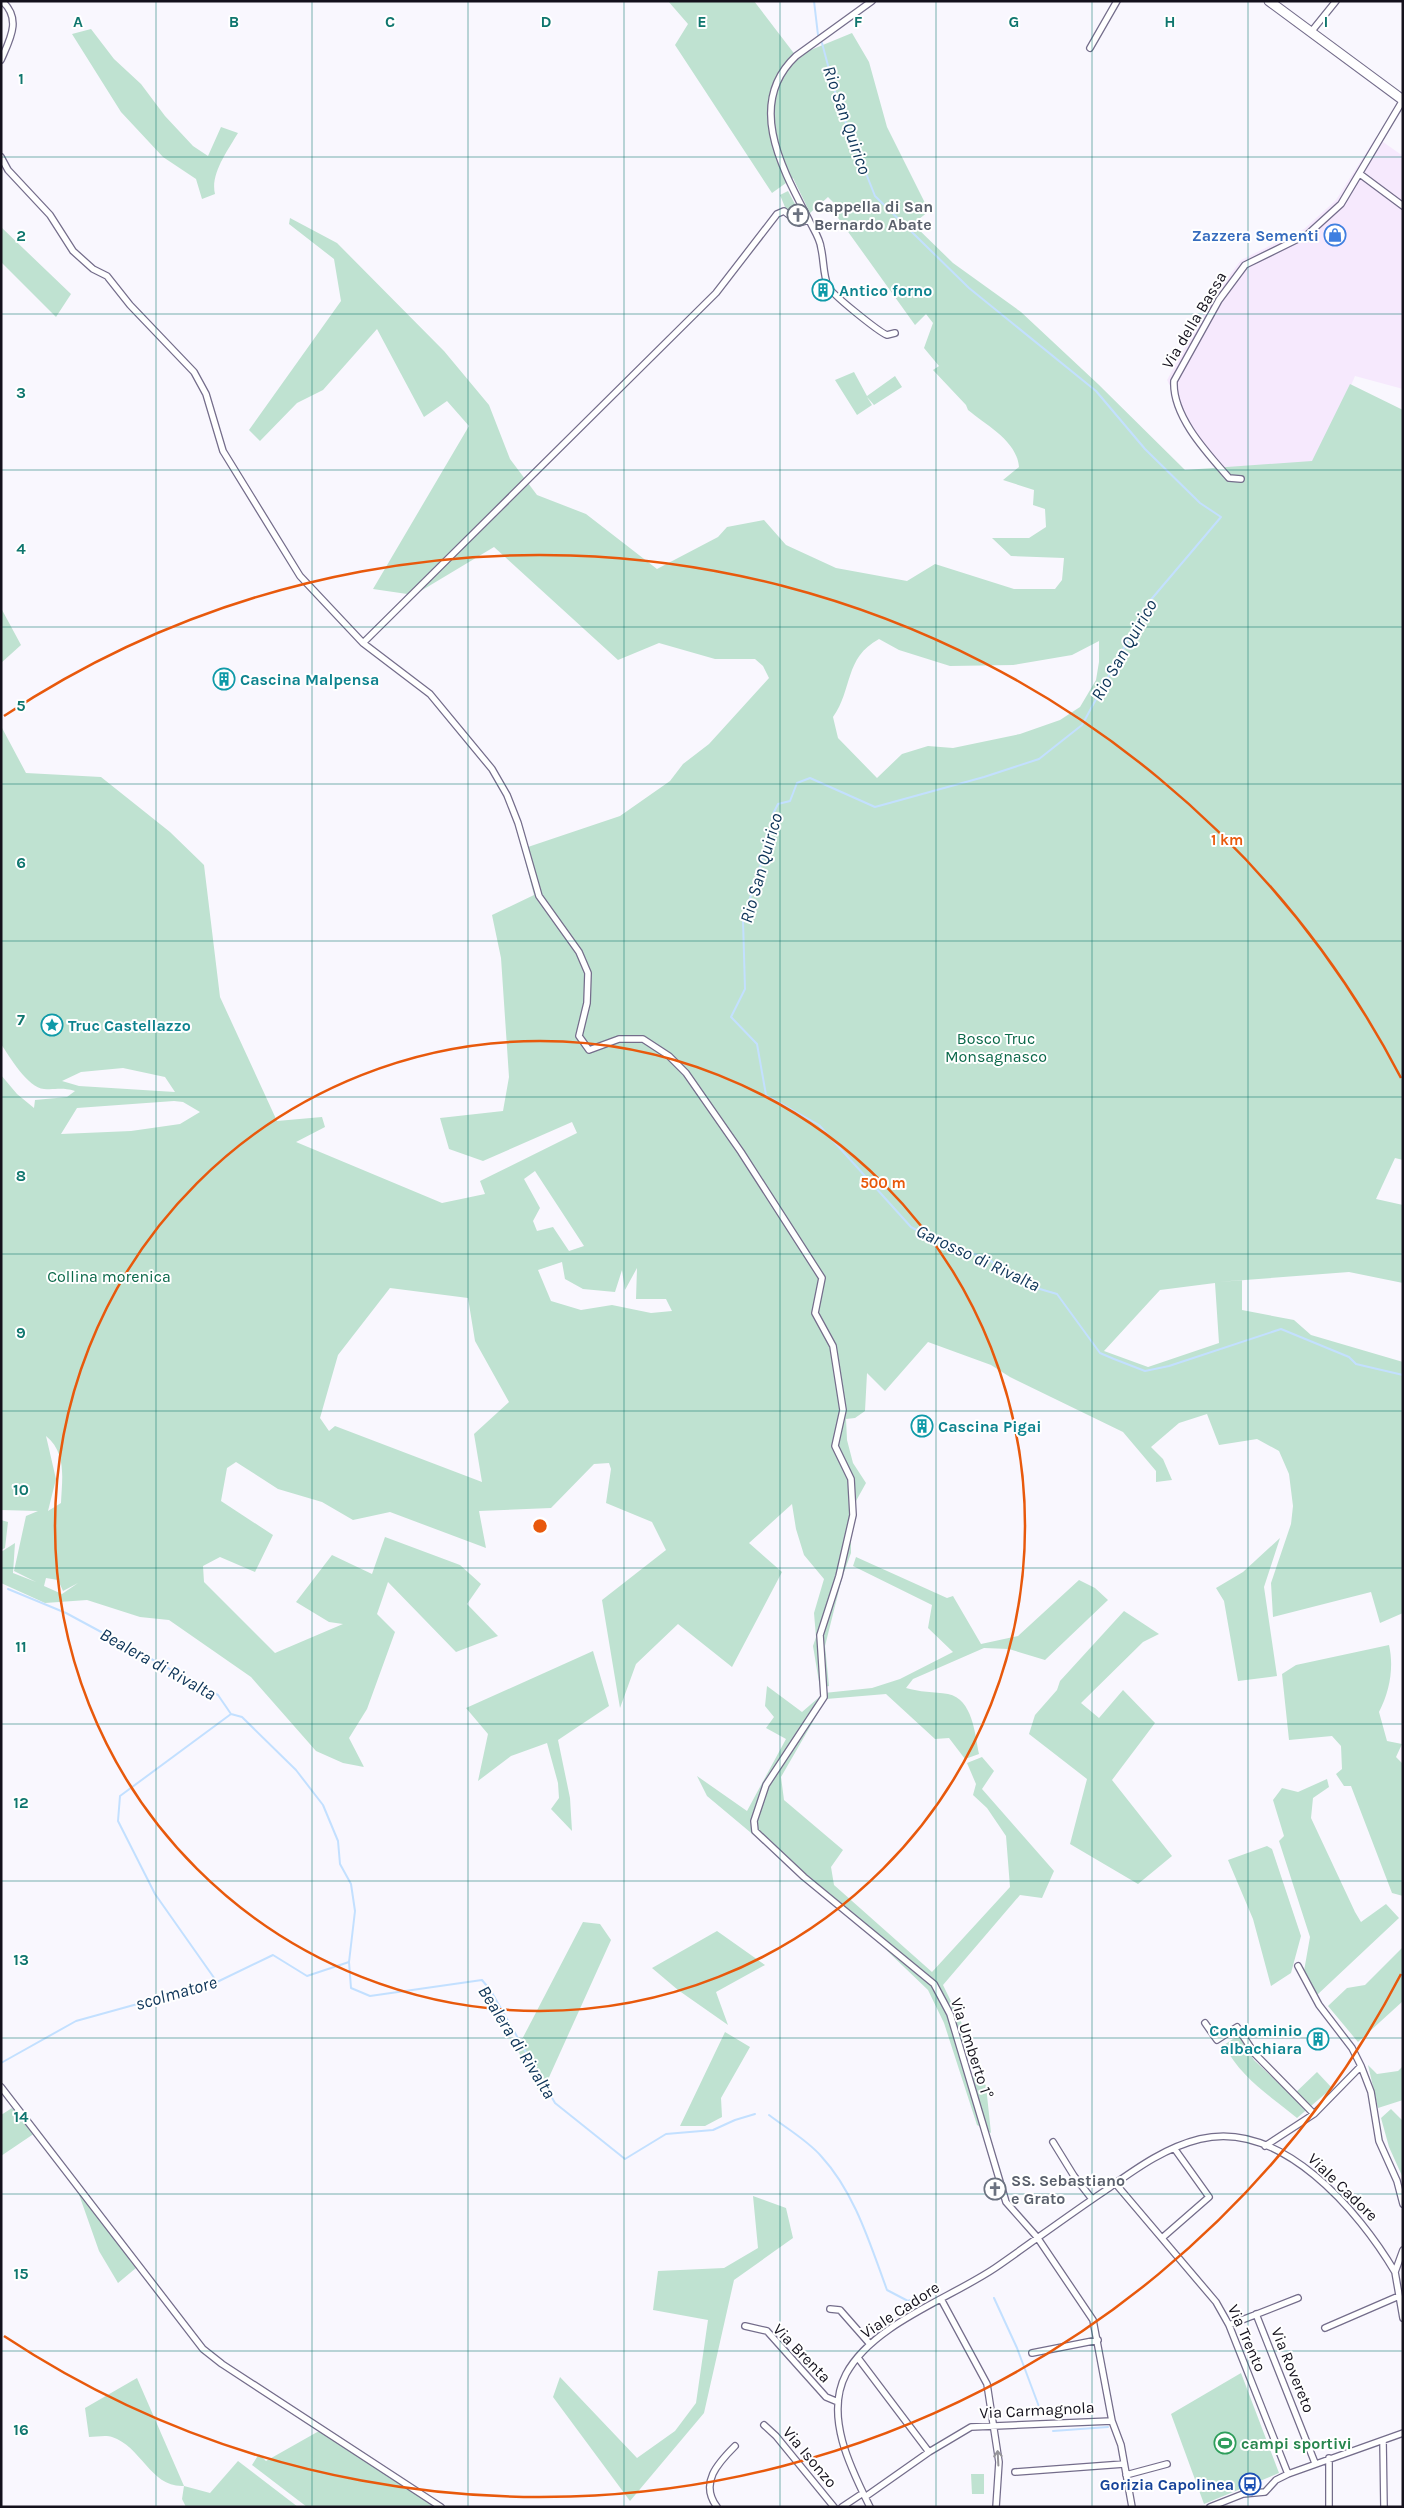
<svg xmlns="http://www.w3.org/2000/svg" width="1404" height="2508" font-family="Karla,sans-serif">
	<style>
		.industrial { fill: #f6e9fd }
		.green { fill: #bfe2d1; fill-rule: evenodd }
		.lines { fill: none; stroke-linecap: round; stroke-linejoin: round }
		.stream { stroke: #c3e0ff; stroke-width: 2 }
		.street-casing { stroke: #746d8b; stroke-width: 8 }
		.secondary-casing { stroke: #746d8b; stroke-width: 11 }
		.street { stroke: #fff; stroke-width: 5.5 }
		.secondary { stroke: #fff; stroke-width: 9 }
		.oneway { stroke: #959499 }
		.grid { fill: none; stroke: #0f766e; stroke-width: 1; stroke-opacity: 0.55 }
		.ring { fill: none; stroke: #e8590c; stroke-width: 2.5 }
		.labels { text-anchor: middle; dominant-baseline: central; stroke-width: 4; stroke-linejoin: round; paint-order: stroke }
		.worship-label { font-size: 16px; font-weight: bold; fill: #5b616d; stroke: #fff; text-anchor: start }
		.shop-label { font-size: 16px; font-weight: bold; fill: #366cbe; stroke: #fff; text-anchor: end }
		.culture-label { font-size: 16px; font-weight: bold; fill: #0d838f; stroke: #fff; text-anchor: start }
		.street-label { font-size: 16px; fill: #14111c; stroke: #fff }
		.park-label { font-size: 16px; fill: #0a6849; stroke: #fff }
		.leisure-label { font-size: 16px; font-weight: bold; fill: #27864d; stroke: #fff; text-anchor: start }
		.transit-label { font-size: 16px; font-weight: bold; fill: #164399; stroke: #fff; text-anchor: end }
		.water-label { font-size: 18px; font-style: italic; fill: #0d3458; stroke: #fff }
		.grid-label { font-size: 16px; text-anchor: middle; font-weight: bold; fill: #0f766e; stroke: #fff; stroke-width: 4; stroke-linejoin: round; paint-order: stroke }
		.centre { fill: #e8590c; stroke: #fff; stroke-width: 2.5 }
		.ring-label { font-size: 15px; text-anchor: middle; font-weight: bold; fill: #e8590c; stroke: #fff; stroke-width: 4; stroke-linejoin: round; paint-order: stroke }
	</style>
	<rect width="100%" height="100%" fill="#f9f7fe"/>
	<path class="industrial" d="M1376 137 1403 156V389L1355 376 1317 466 1239 486 1195 436 1167 380 1214 296 1241 260 1304 229 1336 200Z"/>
	<path class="green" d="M668 1H754L796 56 852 33 869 62 887 127 929 211 913 224 953 263 1021 312 1098 384 1185 470 1312 461 1350 384 1403 410V1160L1395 1158 1376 1199 1403 1205V1283L1349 1272 1218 1282 1242 1280V1310L1294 1320 1311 1335 1403 1362V1613L1380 1623 1371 1592 1273 1617 1271 1583 1291 1524 1293 1506 1289 1474 1279 1451 1257 1439 1219 1445 1207 1414 1179 1423 1151 1447 1163 1459 1172 1480 1156 1482V1471L1123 1432 1010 1377 991 1365 928 1342 885 1391 867 1373 865 1411 855 1418 846 1419 847 1440 853 1463 866 1483 856 1501 851 1539V1553L842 1578 825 1646 829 1686 820 1688 813 1646 816 1637 814 1613 824 1579 804 1555 796 1529 792 1504 749 1543 782 1572 732 1667 678 1624 636 1664 620 1708 602 1600 666 1550 652 1522 606 1503 611 1469 609 1463 594 1464 551 1508 479 1511 486 1548 390 1512 353 1520 322 1502 278 1489 236 1462 227 1468 221 1501 273 1535 255 1572 220 1557 203 1566 204 1582 275 1653 343 1624 329 1622 296 1602 332 1555 372 1574 385 1537 460 1565 481 1584 467 1604 498 1636 456 1652 388 1582 377 1614 395 1632 367 1709 349 1738 364 1767 343 1763 316 1751 251 1677 169 1620 140 1617 87 1600 45 1603 1 1583V1552L15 1543 13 1573 36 1582 14 1571 26 1516 38 1511 1 1510V1075L17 1094 34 1108 35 1100 67 1097 75 1091C61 1087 56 1090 44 1089 28 1088 9 1056 1 1044V726L26 773 101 777 170 832 204 865 220 997 277 1121 322 1117 325 1127 296 1142 442 1203 485 1194 480 1181 577 1133 572 1122 483 1161 449 1149 440 1118 503 1111 509 1077 501 958 492 915 534 895 522 849 620 816 670 781 683 764 709 744 769 678 763 666 755 659H715L659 643 618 660 494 547 414 595 373 589 469 426 447 401 424 417 377 329 323 390 297 403 260 441 249 430 341 301 334 259 289 224 290 218 337 243 444 351 489 405 510 459 537 495 586 514 657 569 718 537 727 527 764 520 786 545 836 568 907 581 935 564 1014 589H1055L1062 580 1064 558 1011 556 992 538H1029L1046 527 1045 509 1033 505 1034 490 1003 480 1019 467C1017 441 986 425 968 410L966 405 933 370 939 366 924 348 933 323 926 314 915 325 836 215 840 209 828 197 810 213 793 178 772 193 675 45 688 24ZM879 639 899 650 950 666 1013 665 1072 655 1099 641V662L1096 680 1080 707 1060 720 1020 734 953 748 928 746 902 754 877 778 838 738 833 717C853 689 844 658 879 639ZM123 1068 165 1077 175 1092 79 1086 62 1081 81 1072ZM174 1101 183 1102 200 1112 180 1124 131 1131 61 1134 77 1108ZM535 1171 584 1246 569 1251 553 1227 537 1231 533 1221 540 1208 524 1179ZM562 1262 565 1279 583 1289 615 1292 622 1270 625 1290 637 1268 636 1299H666L672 1311 651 1313 612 1305 581 1310 551 1301 538 1270ZM1215 1283 1219 1343 1148 1367 1104 1351 1160 1290ZM390 1288 468 1298 475 1341 509 1402 474 1434 482 1482 335 1426 329 1431 320 1418 338 1355ZM46 1436C67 1453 62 1479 61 1503L48 1511 56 1479ZM46 1578 58 1580 63 1591 78 1583 62 1594 44 1586Z
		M91 29 114 59 141 84 165 116 193 146 208 156 221 127 238 133C228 150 210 174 215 194L202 199 196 179 163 157 121 112 72 34Z
		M788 191 796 206 787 212 780 195Z
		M1 227 71 294 56 317 1 262Z
		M854 372 867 396 895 376 902 387 874 405 867 397 872 405 857 415 835 380Z
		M1 608 21 645 1 663Z
		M1 1520 8 1522 5 1548 1 1550Z
		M1280 1538 1264 1587 1277 1676 1238 1681 1224 1601 1216 1588 1243 1572Z
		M856 1557 947 1598 953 1596 981 1644 1018 1636 1079 1580 1095 1588 1108 1600 1045 1660 1009 1649 984 1648 913 1679 906 1688C919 1692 934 1692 948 1694 973 1699 975 1735 979 1754L965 1759 949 1738 935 1739 886 1694 826 1699 781 1777 784 1800 843 1850 831 1867 834 1885 932 1972 1010 1887 1006 1836 987 1808 973 1795 976 1784 967 1763 982 1757 994 1771 982 1789 1054 1871 1042 1898 1020 1895 943 1985 968 2036 960 2046 972 2076 980 2075 986 2086 991 2133 977 2125 944 2023 928 1990 856 1921 707 1796 697 1776 747 1811 786 1739 766 1728 774 1717 765 1706 767 1686 802 1712 824 1693 872 1688 900 1679 953 1652 928 1628 932 1605 853 1566Z
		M1124 1611 1159 1634 1143 1642 1081 1703 1099 1718 1123 1690 1155 1723 1112 1780 1172 1856 1138 1884 1070 1844 1087 1779 1029 1734 1035 1715 1057 1690 1060 1681Z
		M1389 1645C1394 1667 1390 1691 1379 1712L1387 1741 1402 1744 1396 1757 1403 1764V1896L1392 1893 1351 1786H1344L1336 1774 1342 1769 1341 1746 1332 1736 1289 1740 1282 1674 1296 1665Z
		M593 1651 609 1706 558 1740 570 1798 572 1831 551 1809 559 1798 558 1783 547 1743 511 1756 478 1781 488 1734 466 1708Z
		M1327 1779 1329 1787 1313 1798 1311 1818 1355 1912 1361 1922 1386 1904 1399 1918 1317 1995 1304 1971 1310 1937 1279 1841 1284 1836 1273 1800 1282 1788 1298 1792Z
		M1267 1846 1272 1849 1301 1936 1291 1973 1271 1986 1253 1919 1228 1860Z
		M583 1922 600 1924 611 1940 541 2095 517 2049Z
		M717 1931 765 1965 716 1992 728 2025 678 1990 652 1968Z
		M1403 1947V2001L1358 2042 1328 2006 1347 1988 1365 1985Z
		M725 2032 750 2047 721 2098 722 2117 705 2126H680Z
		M1239 2035 1254 2060 1292 2096 1317 2072 1332 2088 1297 2118C1270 2096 1240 2077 1224 2045Z
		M1368 2065 1377 2074 1398 2071 1403 2066V2100L1378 2108Z
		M12 2108 35 2133 1 2156V2115Z
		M1391 2109 1403 2121V2178L1389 2147 1381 2118Z
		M76 2186 136 2268 118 2283 99 2251Z
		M753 2196 786 2208 793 2238 734 2280 704 2413 630 2501 553 2397 560 2377 637 2458 675 2431 696 2403 708 2320 653 2310 658 2271 724 2268 758 2248Z
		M1241 2373 1279 2473 1204 2504 1171 2414Z
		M137 2378 184 2486 210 2493 238 2461 298 2507H186L182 2499 184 2486C151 2488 141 2446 112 2437 106 2435 96 2437 89 2437L85 2408Z
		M319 2431 436 2507H307L252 2465 259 2454 266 2461Z
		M971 2474H984V2494H972Z"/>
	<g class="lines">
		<path class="stream" d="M814 1 818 35
			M822 43 838 103 875 196 969 288 1096 391 1145 449 1200 503 1221 517 1149 602 1082 725 1039 759 984 777 875 807 810 778 797 783 790 801 778 804 773 814 771 833 743 920 745 989 731 1017 757 1044 766 1095 819 1125 911 1227 941 1243 989 1259 1003 1273 1033 1287 1057 1294 1100 1353 1114 1359 1145 1371 1169 1366 1281 1329 1349 1357 1356 1364 1403 1375
			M8 1589 66 1613 218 1695 231 1714 242 1717 296 1770 323 1805 338 1841 340 1864 351 1884 355 1911 349 1962 351 1988 370 1996 482 1980 491 1991 555 2103 625 2159 666 2134 713 2130 735 2120 755 2114
			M217 1982 155 1894 118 1821 120 1796 231 1714
			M1 2063 76 2021 217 1982 273 1955 307 1976 349 1962
			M769 2115C786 2128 807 2140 821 2156 855 2193 870 2244 887 2290L908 2301 920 2296
			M994 2298 1017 2348 1041 2412
			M1053 2431 1108 2427"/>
		<g class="street-casing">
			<path id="street" d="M1311 32 1336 1
				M1090 48 1117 1
				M1 60C10 39 22 19 2 1
				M1 157 8 170 50 215 73 251 93 269 107 276 130 305 194 372 206 394 223 451 300 576 363 643 430 694 492 769 507 795 518 823 539 896 579 952 588 973 587 1003 579 1036 589 1050 619 1039H643L669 1056 686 1073 741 1152 822 1278 815 1313 833 1346 843 1410 835 1446 851 1479 853 1515 839 1576 820 1635 824 1697 766 1785 754 1821 755 1831 804 1877 934 1984 950 2014 1006 2202 1037 2237 1093 2320 1112 2421 1121 2445 1132 2507
				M1360 174 1403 206
				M809 220C813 229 820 238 821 248 824 260 823 275 828 286 830 293 879 332 887 335L895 333
				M1241 479 1229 478C1207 453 1172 416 1174 381L1219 300 1245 265 1308 234 1341 204 1403 100
				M363 643 716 293 777 214 784 211 799 223 809 220C783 170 745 104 796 56L872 1
				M1298 1966 1319 2005 1352 2048 1361 2066 1371 2092 1379 2141 1397 2181 1403 2204
				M1205 2023 1217 2040 1237 2027 1255 2054 1314 2114
				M1 2087 203 2349 222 2364 441 2507
				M1053 2142 1074 2176 1092 2199
				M1265 2146 1314 2114 1361 2066
				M1115 2183 1216 2302 1229 2325 1288 2474
				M1162 2238 1209 2197 1174 2148
				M1403 2250 1395 2272 1403 2318
				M941 2299 987 2384 999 2462 996 2507
				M830 2309 840 2310 869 2343
				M1256 2314 1315 2463
				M1229 2325 1298 2298
				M745 2326 767 2331 826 2397 838 2402
				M1325 2328 1399 2296
				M1032 2353 1098 2340
				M858 2358 929 2452
				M764 2425 776 2436 834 2507
				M1383 2441 1384 2507
				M1015 2472 1124 2464
				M1126 2475 1167 2464
				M865 2497 929 2452 971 2427 1112 2421
				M717 2507C699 2483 718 2463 735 2446
				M842 2507 863 2493
				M870 2507C851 2469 824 2416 846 2374 873 2324 949 2299 995 2268 1031 2243 1066 2217 1103 2192 1133 2171 1163 2148 1200 2139 1281 2119 1359 2211 1395 2272
				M1210 2507 1243 2494 1265 2492 1276 2480 1288 2474 1403 2433
				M1329 2507V2458"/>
		</g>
		<g class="secondary-casing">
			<path id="secondary" d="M1269 1 1403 100"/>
		</g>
		<use href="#street" class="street"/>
		<use href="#secondary" class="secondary"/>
	</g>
	<defs><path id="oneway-shaft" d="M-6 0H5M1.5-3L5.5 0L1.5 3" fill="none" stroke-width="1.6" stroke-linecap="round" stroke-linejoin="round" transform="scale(1.25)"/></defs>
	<use class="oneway" href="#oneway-shaft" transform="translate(998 2458) rotate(-93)"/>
	<path class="grid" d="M156 1V2507M312 1V2507M468 1V2507M624 1V2507M780 1V2507M936 1V2507M1092 1V2507M1248 1V2507M1 157H1403M1 314H1403M1 470H1403M1 627H1403M1 784H1403M1 941H1403M1 1097H1403M1 1254H1403M1 1411H1403M1 1568H1403M1 1724H1403M1 1881H1403M1 2038H1403M1 2194H1403M1 2351H1403"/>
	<g class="ring">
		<circle cx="540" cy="1526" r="485"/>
		<path d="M1401 1974A971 971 0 0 1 4 2336M4 716A971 971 0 0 1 1401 1078"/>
	</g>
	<defs>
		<g id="church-ring" transform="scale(1.125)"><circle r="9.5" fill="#fff" stroke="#6b7280" stroke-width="1.5"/><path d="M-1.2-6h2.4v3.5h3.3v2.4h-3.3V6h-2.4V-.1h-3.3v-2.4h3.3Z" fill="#6b7280"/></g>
		<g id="shop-ring" transform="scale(1.125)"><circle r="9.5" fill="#fff" stroke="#3f7fe0" stroke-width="1.5"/><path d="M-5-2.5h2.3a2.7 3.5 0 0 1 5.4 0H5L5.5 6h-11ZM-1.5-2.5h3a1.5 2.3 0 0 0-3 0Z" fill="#3f7fe0"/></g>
		<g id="building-ring" transform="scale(1.125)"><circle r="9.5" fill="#fff" stroke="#0f9aa8" stroke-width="1.5"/><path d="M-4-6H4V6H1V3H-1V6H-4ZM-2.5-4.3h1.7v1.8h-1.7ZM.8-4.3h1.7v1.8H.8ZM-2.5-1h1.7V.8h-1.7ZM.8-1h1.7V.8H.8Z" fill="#0f9aa8"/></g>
		<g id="sight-ring" transform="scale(1.125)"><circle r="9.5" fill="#fff" stroke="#0f9aa8" stroke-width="1.5"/><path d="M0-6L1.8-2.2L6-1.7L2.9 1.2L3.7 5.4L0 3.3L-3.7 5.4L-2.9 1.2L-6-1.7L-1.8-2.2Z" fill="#0f9aa8"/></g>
		<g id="stadium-ring" transform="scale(1.125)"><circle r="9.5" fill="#fff" stroke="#2e9e5b" stroke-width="1.5"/><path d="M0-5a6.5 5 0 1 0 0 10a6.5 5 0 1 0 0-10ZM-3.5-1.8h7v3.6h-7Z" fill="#2e9e5b"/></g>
		<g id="bus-ring" transform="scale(1.125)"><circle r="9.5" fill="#fff" stroke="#1a4fb4" stroke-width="1.5"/><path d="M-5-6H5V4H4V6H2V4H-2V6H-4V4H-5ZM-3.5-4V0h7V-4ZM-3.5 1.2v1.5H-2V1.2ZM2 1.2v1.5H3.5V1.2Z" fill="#1a4fb4"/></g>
	</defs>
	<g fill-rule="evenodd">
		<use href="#church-ring" x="798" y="215"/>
		<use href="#shop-ring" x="1335" y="235"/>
		<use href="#building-ring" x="823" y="290"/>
		<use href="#building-ring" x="224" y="679"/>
		<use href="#sight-ring" x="52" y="1025"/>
		<use href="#building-ring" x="922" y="1426"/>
		<use href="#building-ring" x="1318" y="2039"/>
		<use href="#church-ring" x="995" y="2189"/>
		<use href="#stadium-ring" x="1225" y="2443"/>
		<use href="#bus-ring" x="1250" y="2484"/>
	</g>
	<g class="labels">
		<g class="worship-label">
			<text x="814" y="206">Cappella di San<tspan x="814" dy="18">Bernardo Abate</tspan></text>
			<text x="1011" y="2180">SS. Sebastiano<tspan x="1011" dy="18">e Grato</tspan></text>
		</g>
		<g class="shop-label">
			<text x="1319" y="235">Zazzera Sementi</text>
		</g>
		<g class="culture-label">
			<text x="839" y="290">Antico forno</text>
			<text x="240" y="679">Cascina Malpensa</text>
			<text x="68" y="1025">Truc Castellazzo</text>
			<text x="938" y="1426">Cascina Pigai</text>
			<text x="1302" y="2030" text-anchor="end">Condominio<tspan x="1302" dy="18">albachiara</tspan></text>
		</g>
		<g class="street-label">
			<text transform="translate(1194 320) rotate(-59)">Via della Bassa</text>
			<text transform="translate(972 2048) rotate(72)">Via Umberto 1°</text>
			<text transform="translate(1343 2187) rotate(44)">Viale Cadore</text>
			<text transform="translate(900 2310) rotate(-33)">Viale Cadore</text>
			<text transform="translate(1247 2338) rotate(66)">Via Trento</text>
			<text transform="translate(802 2353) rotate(46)">Via Brenta</text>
			<text transform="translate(1293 2370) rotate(68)">Via Rovereto</text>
			<text transform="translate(1037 2410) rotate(-3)">Via Carmagnola</text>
			<text transform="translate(810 2457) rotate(50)">Via Isonzo</text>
		</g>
		<g class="park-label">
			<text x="996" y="1038">Bosco Truc<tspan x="996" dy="18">Monsagnasco</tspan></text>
			<text x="109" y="1276">Collina morenica</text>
		</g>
		<g class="leisure-label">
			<text x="1241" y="2443">campi sportivi</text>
		</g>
		<g class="transit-label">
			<text x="1234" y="2484">Gorizia Capolinea</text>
		</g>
		<g class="water-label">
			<text transform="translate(847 120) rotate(71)">Rio San Quirico</text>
			<text transform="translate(1124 650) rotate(-60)">Rio San Quirico</text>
			<text transform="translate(761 868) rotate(-74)">Rio San Quirico</text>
			<text transform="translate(978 1258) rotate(25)">Garosso di Rivalta</text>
			<text transform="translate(158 1664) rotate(29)">Bealera di Rivalta</text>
			<text transform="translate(176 1993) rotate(-16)">scolmatore</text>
			<text transform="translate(517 2042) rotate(58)">Bealera di Rivalta</text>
		</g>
	</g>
	<g class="grid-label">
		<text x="78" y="27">A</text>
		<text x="234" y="27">B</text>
		<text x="390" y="27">C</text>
		<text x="546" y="27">D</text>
		<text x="702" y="27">E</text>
		<text x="858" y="27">F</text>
		<text x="1014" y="27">G</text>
		<text x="1170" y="27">H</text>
		<text x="1326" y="27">I</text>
		<text x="21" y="84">1</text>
		<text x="21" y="241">2</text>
		<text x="21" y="398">3</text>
		<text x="21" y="554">4</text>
		<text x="21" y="711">5</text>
		<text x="21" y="868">6</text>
		<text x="21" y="1025">7</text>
		<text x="21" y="1181">8</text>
		<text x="21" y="1338">9</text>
		<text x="21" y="1495">10</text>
		<text x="21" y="1652">11</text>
		<text x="21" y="1808">12</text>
		<text x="21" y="1965">13</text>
		<text x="21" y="2122">14</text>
		<text x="21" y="2279">15</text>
		<text x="21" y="2435">16</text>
	</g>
	<circle cx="540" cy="1526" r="8" class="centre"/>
	<g class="ring-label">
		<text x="1227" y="845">1 km</text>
		<text x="883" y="1188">500 m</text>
	</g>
	<rect width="1404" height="2508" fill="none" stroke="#14111c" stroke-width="5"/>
</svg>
